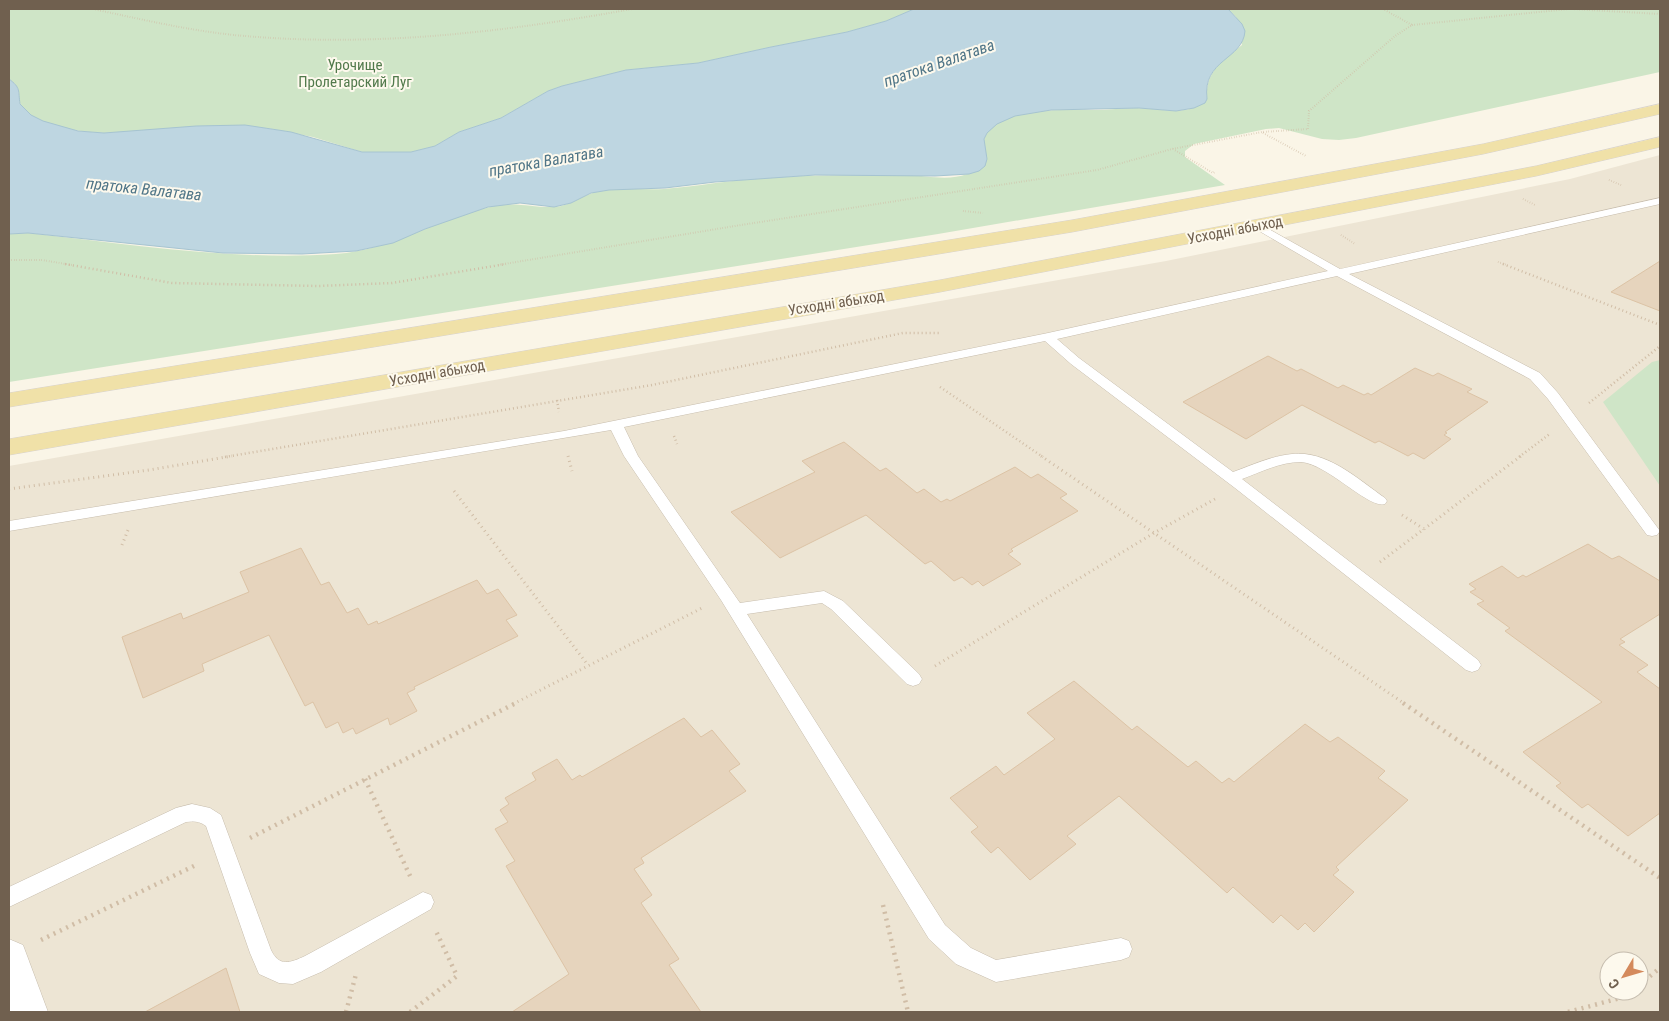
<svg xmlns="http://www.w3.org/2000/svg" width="1669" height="1021" font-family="'Roboto Condensed',sans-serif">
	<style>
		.residential { fill: #ede5d4; fill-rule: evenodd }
		.green { fill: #cfe5c7 }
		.water { fill: #bed6e1; stroke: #a6c4d1 }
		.building { fill: #e6d4bd; stroke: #dcc3a5 }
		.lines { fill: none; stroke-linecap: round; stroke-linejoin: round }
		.lane-casing { stroke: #c7bdad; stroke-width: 1 }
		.street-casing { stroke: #c7bdad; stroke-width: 1 }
		.primary-casing { stroke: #d7d2ce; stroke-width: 1 }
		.path-far3 { stroke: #d0bda6; stroke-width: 2; stroke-dasharray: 0.5 2; stroke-linecap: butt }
		.path-far2 { stroke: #d0bda6; stroke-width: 2.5; stroke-dasharray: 1 3; stroke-linecap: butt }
		.path-far1 { stroke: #d0bda6; stroke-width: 3; stroke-dasharray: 1 4; stroke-linecap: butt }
		.path { stroke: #d0bda6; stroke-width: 4.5; stroke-dasharray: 2 5; stroke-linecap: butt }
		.lane { fill: #fff; fill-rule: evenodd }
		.street { fill: #fff; fill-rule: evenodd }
		.primary { fill: #f0e1a8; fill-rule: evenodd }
		.labels { text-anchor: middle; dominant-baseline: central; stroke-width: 4; stroke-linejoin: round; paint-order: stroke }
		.far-park-label { font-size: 15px; fill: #527a4c; stroke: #fdf9ed }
		.far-street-label { font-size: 15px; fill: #70604f; stroke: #fdf9ed }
		.far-water-label { font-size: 16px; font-style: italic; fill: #4f7587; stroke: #fdf9ed }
	</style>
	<rect width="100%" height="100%" fill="#faf5e7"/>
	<path class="residential" d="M1660 155V1012H9V466L1166 261 1570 179ZM1609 961H1639V991H1609Z"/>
	<path class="green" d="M9 9H914L886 21 847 32 771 47 698 63 626 70 562 86 548 91 501 118 459 132 435 146 411 152H362L313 137 266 128 104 133C82 132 32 127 21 105 14 93 25 91 9 79Z
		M1228 9H1660V72L1356 138 1339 140 1322 139 1279 128 1266 129 1194 144 1185 151V157L1225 185 938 234 9 382V234L28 233C129 244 233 261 336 254 391 250 437 219 490 207 516 201 531 208 554 207 571 206 583 194 600 191 621 187 642 190 664 189 701 186 738 179 776 177 820 175 864 175 909 175 926 176 950 181 967 174 974 172 981 164 987 159 985 152 982 144 985 137 997 106 1068 110 1095 110 1109 110 1123 108 1137 108 1161 108 1188 118 1207 99 1205 72 1222 60 1242 45L1236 17Z
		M1660 360V486L1603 402 1652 362Z"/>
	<path class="water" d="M914 9H1228L1242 24 1245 31C1243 60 1202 59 1207 99L1205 103 1194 108 1176 111 1139 108 1051 110 1015 116 997 124 987 133 984 139 987 159 985 166 979 171 969 174 935 176 815 175 715 182 665 188 609 190 591 193 571 203 554 207 520 203 488 207 425 229 393 243 356 251 302 254 223 253 28 233 9 234V79C21 88 18 90 20 104L31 115 43 121 78 131 104 133 196 126 245 125 291 132 362 152H411L435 146 459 132 501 118 548 91 562 86 626 70 698 63 771 47 847 32 886 21Z"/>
	<path class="building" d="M1660 261V311L1611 292Z
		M1268 356 1297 371 1301 369 1338 388 1343 385 1364 395 1368 393 1371 395 1415 368 1433 376 1438 373 1472 389 1467 392 1488 402 1445 432 1447 433 1444 435 1451 439 1424 459 1413 453 1408 456 1379 441 1375 443 1302 405 1246 439 1183 402Z
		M844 442 880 471 886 468 917 493 924 489 941 502 947 499 950 501 1015 467 1031 478 1038 474 1067 494 1060 498 1078 511 1011 549 1013 551 1008 554 1021 564 983 586 978 581 972 585 962 577 954 581 931 561 925 564 866 515 780 558 731 512 815 472 802 461Z
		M1588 544 1612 559 1619 556 1660 581V614L1620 639 1625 642 1619 645 1648 665 1637 672 1660 689V813L1628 836 1588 804 1582 808 1556 786 1561 783 1523 752 1602 702 1505 631 1510 628 1477 604 1484 601 1470 592 1476 589 1469 584 1502 566 1518 578 1523 575 1526 577Z
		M301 548 321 585 329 582 347 613 358 608 368 625 377 621 378 624 477 580 487 594 498 589 517 615 506 620 518 636 414 687 415 689 407 693 417 711 390 725 388 718 356 734 353 728 343 733 338 722 326 728 313 702 305 706 269 635 202 664 204 671 143 698 122 637 181 613 183 619 249 592 240 572Z
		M1074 681 1132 730 1137 726 1188 767 1196 761 1222 783 1229 778 1234 782 1305 724 1330 742 1338 737 1385 771 1378 778 1408 800 1336 867 1339 870 1333 875 1354 892 1314 932 1305 923 1298 930 1281 915 1273 923 1233 887 1227 893 1119 796 1067 836 1076 844 1030 880 998 847 991 853 971 832 978 827 950 798 996 766 1004 775 1055 739 1027 713Z
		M684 718 701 737 712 730 740 764 729 771 746 791 641 858 644 863 634 869 652 895 641 903 679 959 669 965 701 1012H512L569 974 506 866 515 861 495 829 508 822 500 810 509 804 505 798 536 780 532 773 557 759 572 780 580 775 582 777Z
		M226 968 240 1012H145Z"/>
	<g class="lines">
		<g class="lane-casing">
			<path id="lane" d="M1660 198V204L1349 274 1540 373 1558 393 1657 527 1660 531 1657 535 1652 536 1647 535 1548 399 1530 379 1337 276 1057 339 1079 358 1233 472C1252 465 1271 456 1292 454 1327 450 1358 479 1385 498L1387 501 1385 504C1368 509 1328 464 1301 462 1280 462 1261 472 1242 479L1478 660 1481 665 1478 670 1472 672 1466 670 1235 488 1071 364 1045 341 624 427 638 456 740 603 824 591 843 601 919 674 922 679 919 684 913 686 907 684 831 609 822 603 747 614 945 925 971 948 996 960 1121 938 1129 941 1132 949 1129 957 1121 960 996 982 956 964 929 939 721 600 624 456 611 430 9 531V521L564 431 1048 333 1328 271 1254 228 1253 226 1254 224 1258 223 1340 269Z
				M192 804 210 808 221 815 271 950C279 967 290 963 305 956L423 892 431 895 434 902 431 909 321 972 293 984 279 983 259 974 250 953 206 826C199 821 194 821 186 822L9 907V887L176 808Z"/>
		</g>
		<g class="street-casing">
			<path id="street" d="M9 939 23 945 48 1012H9Z"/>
		</g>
		<g class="primary-casing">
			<path id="primary" d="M1660 104V114L1483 154 1072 232 9 407V393L1072 220 1483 144Z
				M1660 137V147L1536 176 940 292 9 455V439L940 280 1536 166Z"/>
		</g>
		<path class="path-far3" d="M93 9C140 19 186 30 234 35 368 48 500 33 632 9
			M1572 9 1660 14
			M1412 25 1569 9
			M1263 133 1306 156
			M1173 149 1213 173 1215 172
			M1609 180 1621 185
			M1523 199 1535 205
			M963 211 983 213
			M1341 235 1355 244
			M9 260H42L72 265
			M1498 262 1507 265
			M498 265 741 225 1097 170 1172 149 1262 132 1308 129 1309 111 1395 36 1412 25 1383 9"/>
		<path class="path-far2" d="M65 264 172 283 318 286 392 283 506 264
			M1503 264 1660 325
			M940 387 1043 457
			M557 400 559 412
			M1589 403 1660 346
			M674 436 677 444
			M225 457 652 385 903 333H939
			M1519 457 1551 433"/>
		<path class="path-far1" d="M568 456 572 471
			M1041 456 1405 704
			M9 489 149 470 232 456
			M454 491 588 665
			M1402 515 1424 529
			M122 545 128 530
			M1380 562 1521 456
			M935 666 1154 533 1215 499
			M513 704 704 607"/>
		<path class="path" d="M1403 703 1660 878
			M365 779 411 878
			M250 838 516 703
			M883 905 908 1012
			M41 940 198 864
			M1639 985 1660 968
			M346 1012 356 974
			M410 1012 457 976 435 929
			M1568 1012 1624 997 1631 991"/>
		<use href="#lane" class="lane"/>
		<use href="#street" class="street"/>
		<use href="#primary" class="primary"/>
	</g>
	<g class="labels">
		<g class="far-park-label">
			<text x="355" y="65">Урочище<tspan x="355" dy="17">Пролетарский Луг</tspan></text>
		</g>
		<g class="far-street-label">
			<text transform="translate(1235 230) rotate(-11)">Усходні абыход</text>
			<text transform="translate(836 303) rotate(-9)">Усходні абыход</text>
			<text transform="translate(437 373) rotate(-10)">Усходні абыход</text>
		</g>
		<g class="far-water-label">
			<text transform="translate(939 63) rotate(-19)">пратока Валатава</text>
			<text transform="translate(546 161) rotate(-10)">пратока Валатава</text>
			<text transform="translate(144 189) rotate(6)">пратока Валатава</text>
		</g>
	</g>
	<rect width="1669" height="1021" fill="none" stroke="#70604f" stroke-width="20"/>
	<g transform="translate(1624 976) rotate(232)"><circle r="24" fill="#fdf9ed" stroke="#c5bcae"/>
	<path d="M0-4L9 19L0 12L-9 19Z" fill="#d48a5c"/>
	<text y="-8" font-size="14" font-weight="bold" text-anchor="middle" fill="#70604f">С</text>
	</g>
</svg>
